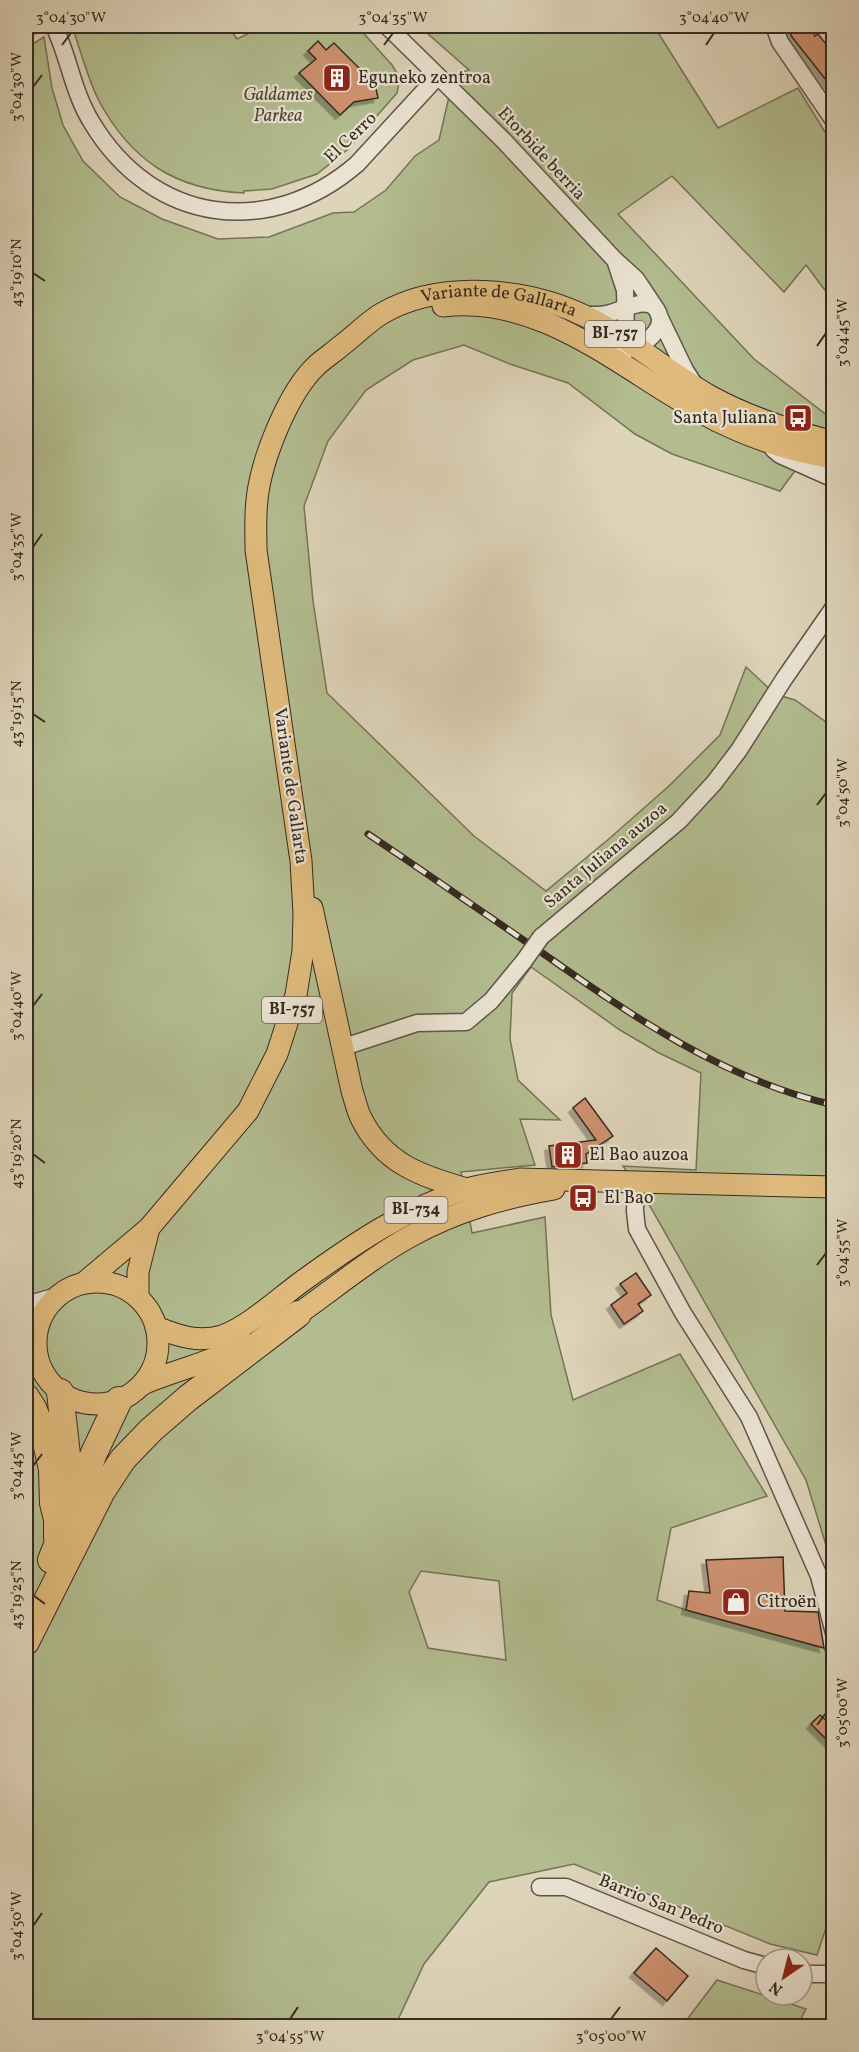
<svg xmlns="http://www.w3.org/2000/svg" width="859" height="2052" font-family="Vollkorn,serif">
	<style>
		.green { fill: #b2bc8f; stroke: #747358; stroke-width: 1.5; fill-rule: evenodd }
		.building { fill: #ce9270; stroke: #362a21; stroke-width: 1.5; filter: url(#shadow) }
		.lines { fill: none; stroke-linecap: round; stroke-linejoin: round }
		.minor-casing { stroke: #605447; stroke-width: 19 }
		.major-casing { stroke: #362a21; stroke-width: 23 }
		.highway-casing { stroke: #362a21; stroke-width: 28 }
		.minor { stroke: #eae3d2; stroke-width: 16 }
		.major { stroke: #dfba7c; stroke-width: 21 }
		.highway { stroke: #dfba7c; stroke-width: 26 }
		.rail-casing { stroke: #362a21; stroke-width: 7 }
		.rail { stroke: #eae3d2; stroke-width: 4.5; stroke-dasharray: 14; stroke-linecap: butt }
		.minor-bridge-casing { stroke: #605447; stroke-width: 19; stroke-linecap: butt }
		.minor-bridge { stroke: #eae3d2; stroke-width: 16 }
		.ticks { fill: none; stroke: #362a21; stroke-width: 2 }
		.labels { text-anchor: middle; dominant-baseline: central; stroke-width: 4.5; stroke-linejoin: round; paint-order: stroke }
		.shield { fill: #eae3d2; stroke: #6c6256; stroke-width: 1.5 }
		.shield-label { font-size: 16px; font-weight: bold; fill: #362a21 }
		.poi-label { font-size: 18px; fill: #362a21; stroke: #eae3d2; text-anchor: start }
		.park-label { font-size: 18px; font-style: italic; fill: #4f4737; stroke: #eae3d2 }
		.street-label { font-size: 18px; fill: #362a21; stroke: #eae3d2 }
		.neatline { fill: none; stroke: #362a21; stroke-width: 2 }
		.ticks-label { font-size: 15px; text-anchor: middle; fill: #362a21 }
	</style>
	<defs>
		<filter id="shadow"><feDropShadow dx="-4.5" dy="4.5" stdDeviation="0" flood-color="#0004"/></filter>
	</defs>
	<rect width="100%" height="100%" fill="#ded4b9"/>
	<filter id="stains"><feTurbulence type="fractalNoise" baseFrequency=".00333" numOctaves="4"/><feColorMatrix values="0 0 0 0 .2 0 0 0 0 .09 0 0 0 0 .02 0 0 0 .5 -.17"/></filter>
	<radialGradient id="worn" r=".72"><stop offset=".6" stop-color="#630" stop-opacity="0"/><stop offset="1" stop-color="#630" stop-opacity=".3"/></radialGradient>
	<path class="green" d="M72 26H228L237 39 264 26H357L392 65 400 78 397 93 347 150 317 174 272 189 244 191V193C175 190 130 160 98 99 87 76 80 49 72 26Z
		M419 26H654L718 128 798 88 833 145V301L806 265 784 292 672 176 618 214 754 359 833 420 780 491 672 454 635 434 568 383 510 364 464 345 413 360 366 390 328 441 304 506 313 601 327 693 474 836 546 891 610 838 670 785 720 735 746 667 775 694 795 700 833 727V1568L806 1480 651 1208 623 1166 696 1170 701 1073 659 1053 620 1030 531 967 512 993 510 1039 518 1080 560 1120 520 1119 535 1165 461 1172 472 1233 545 1217 551 1315 573 1400 680 1354 767 1496 671 1528 657 1600 686 1610 824 1648 834 1677V1904L817 1955 770 1944 574 1864 489 1882 424 1964 395 2026H26V48L44 37 52 88 63 125 83 161 120 197 162 219 218 239 269 237 333 213 354 212 386 190 415 156 439 140 454 75 469 70ZM421 1571 499 1581 506 1660 428 1648 409 1592Z
		M717 1980 806 2009 797 2026H682Z"/>
	<path class="building" d="M787 26H811L815 36 818 34 834 54V90L792 37Z
		M318 41 326 50 334 43 375 84 378 98 354 102 340 115 299 73 316 59 308 51Z
		M585 1098 613 1136 586 1154 587 1163 552 1167 549 1146 596 1140 573 1108Z
		M636 1273 651 1295 638 1304 643 1311 624 1324 611 1305 627 1293 620 1284Z
		M783 1557 785 1611 818 1612 824 1648 686 1610 689 1591 710 1593 706 1560Z
		M820 1715 834 1728V1747L811 1724Z
		M656 1948 688 1976 667 2001 634 1973Z"/>
	<g class="lines">
		<g class="minor-casing">
			<path id="minor" d="M54 26C69 57 73 93 92 123 153 224 269 240 357 164L438 76
				M387 26 504 141 614 259 636 279 656 309
				M774 26 780 42 834 121
				M26 28 31 26
				M616 263 625 290 626 337 629 349
				M582 315C591 315 601 316 610 313 624 310 652 292 659 315 662 323 657 331 652 336 643 346 626 352 614 348 608 346 602 341 597 338
				M660 318 685 370 696 387
				M773 449 780 455 834 479
				M541 937 679 821 714 783 739 750 784 679 834 607
				M344 1047 417 1023 466 1022 491 1001 524 961
				M636 1181 635 1211 637 1229 683 1313 749 1417 819 1576 834 1633
				M26 1305 57 1296
				M26 1347 37 1357
				M540 1887H566L744 1960 766 1966
				M802 1974H834"/>
		</g>
		<g class="major-casing">
			<g id="major">
				<path d="M443 306C541 294 620 368 700 412 742 435 787 451 834 458"/>
				<path d="M312 908 352 1091C355 1100 357 1110 361 1118 384 1164 421 1176 467 1189"/>
				<circle cx="97" cy="1343" r="61"/>
				<path id="s1" d="M85 1282 149 1228 248 1111 277 1054 296 995 303 951 304 914 301 861 256 550C256 533 255 516 257 500 261 460 288 392 317 365 325 358 334 352 342 345 355 335 368 322 381 314 440 279 528 288 587 317 631 339 668 372 710 396 748 417 791 431 834 442"/>
				<path d="M138 1297V1272L149 1228"/>
				<path d="M283 1322 298 1314C335 1288 371 1258 411 1236 456 1211 503 1198 554 1189"/>
				<path d="M156 1327C178 1336 199 1343 222 1336 250 1326 280 1297 304 1280 355 1243 407 1208 467 1189 484 1184 503 1182 520 1179L834 1187"/>
				<path d="M143 1384C178 1369 213 1362 246 1344"/>
			</g>
		</g>
		<g class="highway-casing">
			<path id="highway" d="M60 1392 67 1455 64 1487
				M26 1397 33 1408 44 1434 52 1469 53 1503 57 1519V1538
				M51 1560 94 1453 119 1400
				M26 1642 102 1491 123 1459 151 1430 188 1398 298 1314"/>
		</g>
		<use href="#minor" class="minor"/>
		<use href="#major" class="major"/>
		<use href="#highway" class="highway"/>
		<g class="rail-casing">
			<path id="rail" d="M368 834C426 873 484 913 541 952 632 1016 724 1080 834 1105"/>
		</g>
		<use href="#rail" class="rail"/>
		<g class="minor-bridge-casing">
			<path id="minor-bridge" d="M524 961 541 937"/>
		</g>
		<use href="#minor-bridge" class="minor-bridge"/>
	</g>
	<path class="ticks" d="M62 45 71 33M384 45 393 33M706 45 714 33M33 87 42 75M33 273 45 281M817 346 826 333M33 547 42 534M33 714 45 722M817 805 826 793M33 1006 42 994M33 1154 45 1163M817 1265 826 1253M33 1466 42 1454M33 1595 45 1604M817 1725 826 1713M33 1926 42 1913M290 2019 298 2007M611 2019 620 2007"/>
	<defs>
		<g id="building-square" transform="scale(1.5)"><rect x="-9" y="-9" width="18" height="18" rx="4" fill="#8f2418" stroke="#eae3d2"/><path d="M-4-6H4V6H1V3H-1V6H-4ZM-2.5-4.3h1.7v1.8h-1.7ZM.8-4.3h1.7v1.8H.8ZM-2.5-1h1.7V.8h-1.7ZM.8-1h1.7V.8H.8Z" fill="#fff"/></g>
		<g id="bus-square" transform="scale(1.5)"><rect x="-9" y="-9" width="18" height="18" rx="4" fill="#8f2418" stroke="#eae3d2"/><path d="M-5-6H5V4H4V6H2V4H-2V6H-4V4H-5ZM-3.5-4V0h7V-4ZM-3.5 1.2v1.5H-2V1.2ZM2 1.2v1.5H3.5V1.2Z" fill="#fff"/></g>
		<g id="shop-square" transform="scale(1.5)"><rect x="-9" y="-9" width="18" height="18" rx="4" fill="#8f2418" stroke="#eae3d2"/><path d="M-5-2.5h2.3a2.7 3.5 0 0 1 5.4 0H5L5.5 6h-11ZM-1.5-2.5h3a1.5 2.3 0 0 0-3 0Z" fill="#fff"/></g>
	</defs>
	<g fill-rule="evenodd">
		<use href="#building-square" x="337" y="78"/>
		<use href="#bus-square" x="798" y="418"/>
		<use href="#building-square" x="568" y="1155"/>
		<use href="#bus-square" x="583" y="1198"/>
		<use href="#shop-square" x="736" y="1602"/>
	</g>
	<g class="labels">
		<g class="shield">
			<rect x="585" y="321" width="60" height="26" rx="4.5"/>
			<rect x="262" y="997" width="60" height="26" rx="4.5"/>
			<rect x="384.5" y="1197" width="63" height="26" rx="4.5"/>
		</g>
		<g class="shield-label">
			<text x="615" y="334">BI-757</text>
			<text x="292" y="1010">BI-757</text>
			<text x="416" y="1210">BI-734</text>
		</g>
		<g class="poi-label">
			<text x="358" y="78">Eguneko zentroa</text>
			<text x="777" y="418" text-anchor="end">Santa Juliana</text>
			<text x="589" y="1155">El Bao auzoa</text>
			<text x="604" y="1198">El Bao</text>
			<text x="757" y="1602">Citroën</text>
		</g>
		<g class="park-label">
			<text x="278" y="95">Galdames<tspan x="278" dy="21">Parkea</tspan></text>
		</g>
		<g class="street-label">
			<text transform="translate(351 138) rotate(-44)">El Cerro</text>
			<text transform="translate(541 154) rotate(47)">Etorbide berria</text>
			<text stroke="none"><textPath href="#s1" startOffset="1216">Variante de Gallarta</textPath></text>
			<text transform="translate(290 786) rotate(82)">Variante de Gallarta</text>
			<text transform="translate(606 856) rotate(-40)">Santa Juliana auzoa</text>
			<text transform="translate(661 1905) rotate(22)">Barrio San Pedro</text>
		</g>
	</g>
	<rect width="859" height="2052" fill="none" stroke="#ded4b9" stroke-width="66"/>
	<g transform="translate(784 1977) rotate(215)"><circle r="28" fill="#eae3d2" stroke="#a2998b" stroke-width="1.5"/>
	<path d="M0-4.5L10 22L0 15L-10 22Z" fill="#8f2418"/>
	<text y="-9" font-size="16" font-weight="bold" text-anchor="middle" fill="#362a21">N</text>
	</g>
	<rect x="33" y="33" width="793" height="1986" class="neatline"/>
	<g class="ticks-label">
		<text x="71" y="22">3°04'30"W</text>
		<text x="393" y="22">3°04'35"W</text>
		<text x="714" y="22">3°04'40"W</text>
		<text transform="translate(16 87) rotate(-90)" y="5">3°04'30"W</text>
		<text transform="translate(16 273) rotate(-90)" y="5">43°19'10"N</text>
		<text transform="translate(842 333) rotate(-90)" y="5">3°04'45"W</text>
		<text transform="translate(16 547) rotate(-90)" y="5">3°04'35"W</text>
		<text transform="translate(16 714) rotate(-90)" y="5">43°19'15"N</text>
		<text transform="translate(842 793) rotate(-90)" y="5">3°04'50"W</text>
		<text transform="translate(16 1006) rotate(-90)" y="5">3°04'40"W</text>
		<text transform="translate(16 1154) rotate(-90)" y="5">43°19'20"N</text>
		<text transform="translate(842 1253) rotate(-90)" y="5">3°04'55"W</text>
		<text transform="translate(16 1466) rotate(-90)" y="5">3°04'45"W</text>
		<text transform="translate(16 1595) rotate(-90)" y="5">43°19'25"N</text>
		<text transform="translate(842 1713) rotate(-90)" y="5">3°05'00"W</text>
		<text transform="translate(16 1926) rotate(-90)" y="5">3°04'50"W</text>
		<text x="290" y="2041">3°04'55"W</text>
		<text x="611" y="2041">3°05'00"W</text>
	</g>
	<rect width="100%" height="100%" filter="url(#stains)"/>
	<rect width="100%" height="100%" fill="url(#worn)"/>
</svg>
